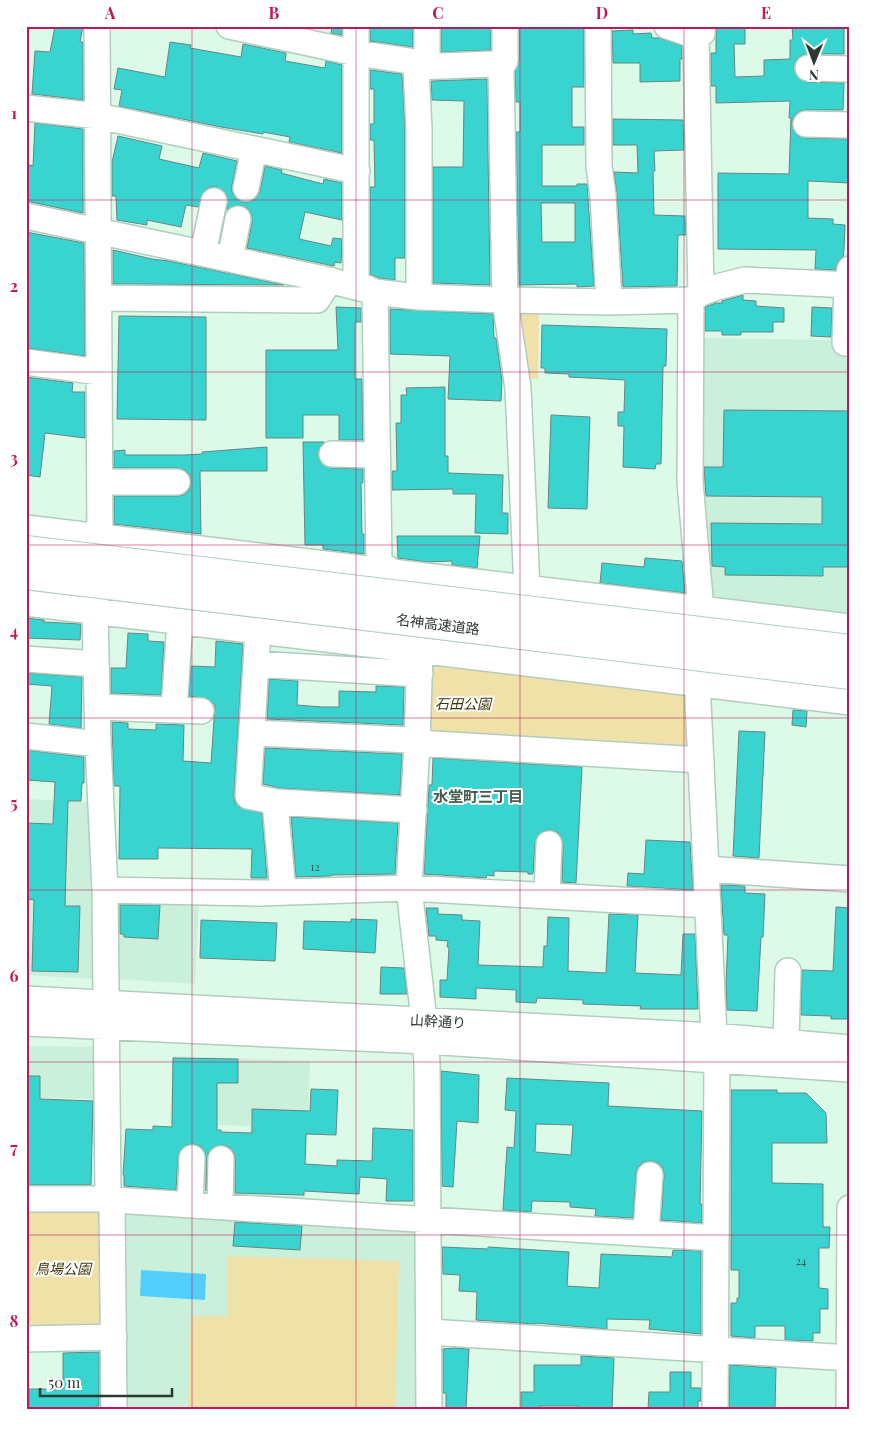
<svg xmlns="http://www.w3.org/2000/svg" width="876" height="1435" font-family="'Playfair Display','Noto Sans JP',serif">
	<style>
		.built { fill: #caefda }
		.green { fill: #f0e1a8 }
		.water { fill: #53cefa }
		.building { fill: #39d4d0; stroke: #648684; fill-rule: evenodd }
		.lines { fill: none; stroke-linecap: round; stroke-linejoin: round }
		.minor-casing { stroke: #b1cdbd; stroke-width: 28 }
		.minor { stroke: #fff; stroke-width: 25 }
		.highway-bridge-casing { stroke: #b1cdbd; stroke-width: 30; stroke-linecap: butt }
		.highway-bridge { stroke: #fff; stroke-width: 28 }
		.grid { fill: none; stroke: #c2185b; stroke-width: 1; stroke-opacity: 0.55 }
		.labels { text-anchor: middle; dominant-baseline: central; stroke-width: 4; stroke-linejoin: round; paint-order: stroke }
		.number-label { font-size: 11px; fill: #305f59 }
		.street-label { font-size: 14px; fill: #2d3831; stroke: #fff }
		.park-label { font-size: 14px; font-style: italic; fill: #41360a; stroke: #fff }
		.neighbourhood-label { font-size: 15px; font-weight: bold; fill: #435d4e; stroke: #fff }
		.neatline { fill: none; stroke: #c2185b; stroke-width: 2 }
		.grid-label { font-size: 16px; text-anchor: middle; font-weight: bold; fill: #c2185b }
	</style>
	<rect width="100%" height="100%" fill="#ddfae9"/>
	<path class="built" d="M702 338 835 340V352H850V619L709 603 698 493Z
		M26 799 90 802 95 979 26 975Z
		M120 898 199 901 195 984 115 979 111 906Z
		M26 1046 98 1047 96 1099 42 1098 41 1112H26Z
		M173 1056 310 1061 305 1206 248 1204 250 1126 170 1123Z
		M126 1212 411 1230 418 1241 417 1409H126Z"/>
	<path class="green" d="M522 309H539L538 379H523L514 316Z
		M432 662 688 691 695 747 686 753 425 732 426 667Z
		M93 1206 101 1214 100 1323 91 1329 26 1330V1207Z
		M228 1256 399 1261 395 1409H188L191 1316H227Z"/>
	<path class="water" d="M141 1270 206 1274 205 1300 140 1296Z"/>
	<path class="building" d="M55 26H83L80 42H83V100L32 94 35 51 50 52Z
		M332 26H342V35L331 33Z
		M370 26H413V47L370 41Z
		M441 26H491V50L441 52Z
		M519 26H584V87H572V127H584V145H542V186H577V184H587L594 286 577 287V284L519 285 516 132H520V102H516L515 71 519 61ZM541 203H575V242H542Z
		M716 26H745V44H734L735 77 764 76V60L790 59V40H793L792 26H844V54H808L802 55 796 60 794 67 796 75 801 80 808 82 844 83 843 110H806L800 111 794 116 792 123 794 131 798 136 805 138 849 139 848 162 850 163V183L808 181V218L833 219V224L845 225 844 250 843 257 839 260 835 270 815 269 816 250 718 249V173L789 174 791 118H789L790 101 716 103V86H711V53H716Z
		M633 30V34L651 33 652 38H660L682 46V59H680V81L640 82V63H613L612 31Z
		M170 42 191 45 190 48 241 57 243 44 286 53 285 61 325 68 326 61 342 65V153L289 142 290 137 263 132V134L221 127 119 106 122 90 114 89 118 68 165 77Z
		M370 70 402 74 405 129V258H395V280L379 278 370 274V187H375L374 140H370V124H374V89H370Z
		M487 79 490 285 433 283V167H463L464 101 432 100 431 81Z
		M613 119 683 120 684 150 654 151 655 171H653L654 215 685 216 686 235H678L677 286 623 287 617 195 614 172 638 173 637 145H613Z
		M35 123 83 129V213L26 201V164L33 166Z
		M118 136 162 146 159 159 199 168 203 153 237 161 232 185V192L236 198 243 202H250L257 197 260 191 265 166 282 170 281 173 323 184 324 179 342 183V220L305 212 299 239 331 246 333 238 342 239 341 263 335 262 334 266 247 248 252 222 251 214 247 208 240 205 233 206 227 210V196L223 190 216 187H210L204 191 198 207 186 205 181 227 147 220V225L117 220 116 196H112V162Z
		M26 232 84 243 85 356 26 348Z
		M113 250 152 259 169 261 284 285 113 284Z
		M743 295V300L756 301V306L784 308V322H773V332H741V335H722V331H705V307L716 303H722V301Z
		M336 307 361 308V322H355V379H362L363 440H339V415H303V438H266V350H338Z
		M812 307 832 308 831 337 811 336Z
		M390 309 493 314 494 338H496L502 380 501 401 448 399 450 356 390 354Z
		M119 316 206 317V420L117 419Z
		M542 325 667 329 666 366H663L661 464H656L655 469 623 467 624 426H618V412H624L625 380 569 377V374L545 373V368H541Z
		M26 377 73 383 72 392H85V438L45 433 40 477 26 475Z
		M445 387V456H448V473L503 475 502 513H508V534L475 533 476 494H453V489L392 490V471H397L396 423H401V395H407L406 388Z
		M724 410 850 411V567H823V576L725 575V567L712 566 711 523 822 524V497L706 496 704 467H723Z
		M551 415 590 417 587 509 548 508Z
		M303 442H324L320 447 318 454 320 461 325 466 332 468 363 469V483H361L362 534H364V554L323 549V545H305Z
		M267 447V471H200L201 534 114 524V496H177L184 495 189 490 191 482 190 475 185 470 177 468H114V451L125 450V455H184L202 454V452Z
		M397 536H480L477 568 452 565V561L427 562 398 558Z
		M645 558 682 561 685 593 600 583 602 563 644 567Z
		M26 618 44 620V622L81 624 80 640 26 638Z
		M128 633 148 634V641L164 642 161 695 111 693V668H126Z
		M216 641 243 644 234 796 235 802 239 807 262 813 267 878H251L252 849 158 848V859H119L120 786H114L112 722 128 723V729L156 730V724L184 725 183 761 211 763 215 705 208 699 189 696 191 666 215 667Z
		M26 673 82 677 81 728 49 724 52 686 26 684Z
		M269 679 298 681 297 705 322 707H339V691L376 692V686L404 687 403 725 267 719Z
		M793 710 807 711 806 727 792 725Z
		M739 731 765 732 759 858 733 856Z
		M265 748 402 754 400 795 279 788 263 784Z
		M26 750 84 757V783H82L81 801H68L65 906H80L78 972 32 971 34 900 26 899V823L53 824 55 782 26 780Z
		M433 758 582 767 576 883 562 882 563 844 561 837 557 832 550 830 543 831 537 837 535 843 533 874H528V872L494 871V876L487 875 486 878 424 874 429 785H432Z
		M291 817 398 823 395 874 331 875V876L296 877Z
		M646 840 690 842 693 890 627 886 628 873 644 874Z
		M721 885 745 886V893L765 894 763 937H761L757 1011 727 1010 726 983 728 935H724Z
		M120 905H160L158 939 124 937V934H120Z
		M836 907 850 908V1019H831V1016L801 1015 802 970 833 971Z
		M426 908H438V914L462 915V920L480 921 478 965 543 967 544 946H547L548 917 569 918 568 971 606 973 609 914 638 915 635 973 681 975 683 934H695L698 1009H640L641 1006 583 1004V1000L537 998 536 1003 516 1002V990L476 988V999L440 997V980H447L449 947H447L448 941 436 940V936H429Z
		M351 919 377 920 375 953 303 949 304 921 351 922Z
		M201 920 277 923 275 961 200 958Z
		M381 967 404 968 407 994H380Z
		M173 1058 238 1059V1083H217V1130H221V1132L252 1133V1109L310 1111 311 1089 338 1090 336 1135 306 1134 305 1164 337 1166V1160L372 1161 373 1128 413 1130V1201H386L387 1179 360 1177 359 1194 304 1191V1195L235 1193V1159L234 1153 229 1147 222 1145 214 1147 209 1152 207 1159 206 1191V1159L205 1152 200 1146 193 1144 186 1145 180 1151 178 1157 176 1190 124 1186V1175H123L126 1129 153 1130V1126L172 1127Z
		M441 1071 479 1075 478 1123 457 1121 453 1187 442 1186Z
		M26 1076H40V1099L93 1101 91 1185H26Z
		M507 1078 609 1083 608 1106 702 1111 700 1204H702V1223L661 1220 664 1176 663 1168 658 1163 651 1161 643 1162 638 1167 636 1174 633 1218 595 1216 596 1209 570 1207V1202L532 1201 531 1212 503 1210 507 1147 514 1148 516 1111 505 1110ZM536 1124 573 1125 571 1155 535 1152Z
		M731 1090H777V1093H806L826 1113 827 1143H772V1183L823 1184V1227H830L829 1248H819V1288L828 1289V1309H820V1333H813V1341L785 1340V1326H755V1338L731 1336V1303H737V1298H739V1270H731Z
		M235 1222 302 1226 300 1250 233 1246Z
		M442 1247 488 1249V1247L569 1252 567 1286 599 1288 601 1254 672 1257 673 1250 701 1251V1334L649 1329 650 1320 607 1319V1329L535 1323V1324L476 1320 477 1292 459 1291 460 1275 443 1274Z
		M454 1348 469 1349 466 1409H446V1393H443V1349Z
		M99 1352V1406H96V1409H29V1389H63V1353Z
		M581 1356 614 1358 612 1409H578V1406H540V1409H521V1392H534V1365H581Z
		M730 1365 776 1368 775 1409H729Z
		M670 1372H691V1388H701V1401H698V1409H648L649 1392H670Z"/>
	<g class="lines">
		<g class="minor-casing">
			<path id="minor" d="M97 26 100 537 95 611 98 744 105 890 108 1195 112 1205 114 1409
				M229 26 356 53 410 61 416 67
				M356 26V283L375 292 379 563 393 572 392 579
				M427 26V67
				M505 26V61L501 67 505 300 518 388 527 589 526 604
				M598 26 599 166 603 196 609 302
				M667 26 696 36
				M808 68 850 69
				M26 108 98 116 357 171
				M806 124 850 125
				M246 188 254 149
				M26 216 324 279 375 292 419 297 505 300 609 302 691 300 701 293 717 287 745 280 850 285
				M203 253 214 201
				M230 259 238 219
				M850 269 847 285 845 343H850
				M701 293 696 36 702 33V26
				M419 297V129L416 67 493 64 501 67
				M99 298 317 300 330 280
				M691 300 690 482 701 610V624
				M26 362 99 372
				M332 454 377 455
				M100 482H177
				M26 528 850 627
				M26 603 850 702
				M258 630 248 796 277 802 414 810
				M420 650 417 743 409 888 424 1020 427 1063 429 1409
				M26 659 96 664
				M256 664 420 674
				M699 667 698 702 714 1036
				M98 707 201 711
				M174 710 180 621
				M252 733 411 740 417 743 701 760
				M26 736 98 744
				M275 802 283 892
				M707 869 850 879
				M105 890 260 893 409 888 708 905
				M547 896 549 844
				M26 999 714 1036 850 1048
				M26 1023 426 1041 850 1069
				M786 1042 788 971
				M26 1199H98L716 1238
				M190 1204 192 1158
				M220 1206 221 1159
				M646 1232 650 1175
				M429 1332 850 1358
				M26 1339 114 1337
				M715 1409 717 1059
				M849 1409 850 1208"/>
		</g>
		<use href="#minor" class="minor"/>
		<g class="highway-bridge-casing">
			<path id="highway-bridge" d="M26 550 850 649
				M26 575 850 675"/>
		</g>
		<use href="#highway-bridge" class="highway-bridge"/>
	</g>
	<path class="grid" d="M192 26V1409M356 26V1409M520 26V1409M684 26V1409M26 200H850M26 372H850M26 545H850M26 718H850M26 890H850M26 1062H850M26 1235H850"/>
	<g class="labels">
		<g class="number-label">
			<text x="315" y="866">12</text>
			<text x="801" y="1260">24</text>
		</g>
		<g class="street-label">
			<text transform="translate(438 624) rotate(7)">名神高速道路</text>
			<text transform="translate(438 1021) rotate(3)">山幹通り</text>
		</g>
		<g class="park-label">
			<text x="463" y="703">石田公園</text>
			<text x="63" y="1268">鳥場公園</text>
		</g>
		<g class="neighbourhood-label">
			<text x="478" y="796">水堂町三丁目</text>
		</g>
	</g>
	<rect width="876" height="1435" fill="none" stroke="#ffffff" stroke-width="55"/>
	<g transform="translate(814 62) rotate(181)" stroke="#ffffff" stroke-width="4" paint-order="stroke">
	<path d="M0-4L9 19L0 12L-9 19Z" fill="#2d3831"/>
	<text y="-8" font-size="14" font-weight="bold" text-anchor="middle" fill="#2d3831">N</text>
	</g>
	<path d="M40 1388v8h132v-8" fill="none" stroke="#2d3831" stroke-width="2.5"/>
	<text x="48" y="1388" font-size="15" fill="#2d3831" stroke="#ffffff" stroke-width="4" paint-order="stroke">50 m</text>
	<rect x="28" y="28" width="820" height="1380" class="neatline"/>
	<g class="grid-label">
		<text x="110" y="19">A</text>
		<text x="274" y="19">B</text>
		<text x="438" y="19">C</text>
		<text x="602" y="19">D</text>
		<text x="766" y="19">E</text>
		<text x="14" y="119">1</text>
		<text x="14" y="292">2</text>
		<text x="14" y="464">3</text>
		<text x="14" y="637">4</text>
		<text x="14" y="809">5</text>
		<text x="14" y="982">6</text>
		<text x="14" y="1154">7</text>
		<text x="14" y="1327">8</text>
	</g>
</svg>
